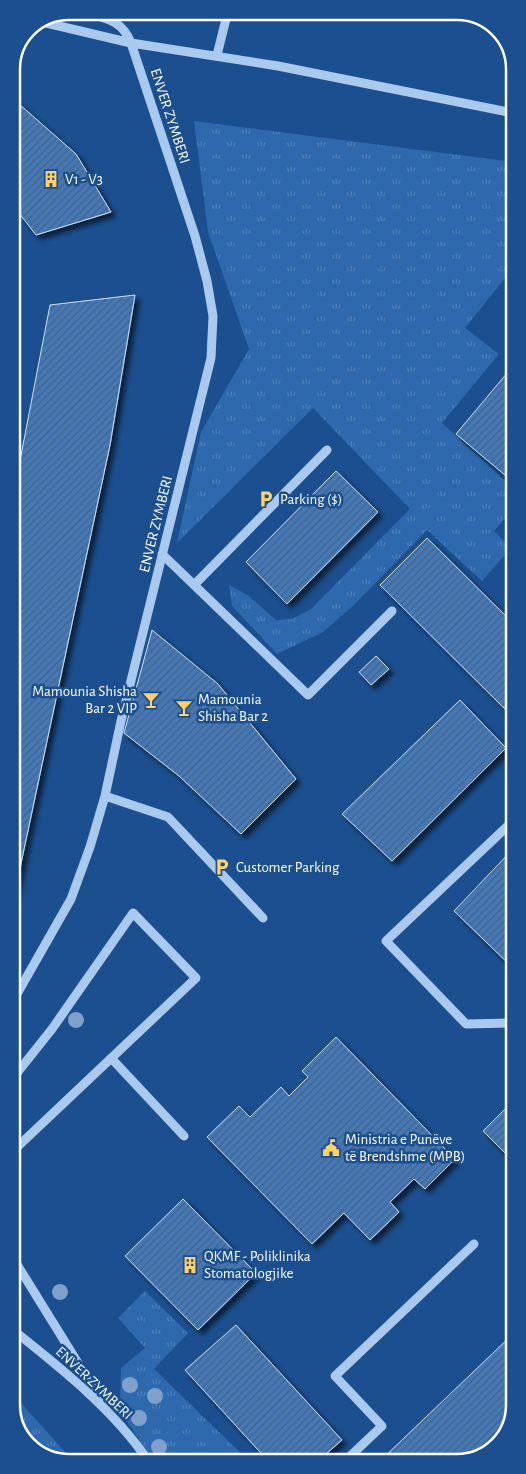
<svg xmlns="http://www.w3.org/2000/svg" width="526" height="1474" font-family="'Alegreya Sans',sans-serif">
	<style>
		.grass { fill: url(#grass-tufts) }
		.building { fill: url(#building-hatch); stroke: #cfe3fa; filter: url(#shadow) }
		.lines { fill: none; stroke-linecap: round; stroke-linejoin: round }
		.minor { stroke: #a9c9ee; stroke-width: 9 }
		.tree { fill: #7ea0ca }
		.labels { text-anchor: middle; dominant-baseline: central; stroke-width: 5; stroke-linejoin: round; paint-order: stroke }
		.street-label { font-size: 15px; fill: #fff; stroke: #1b4f8f }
		.poi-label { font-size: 15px; fill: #fff; stroke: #1b4f8f; text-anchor: start }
		.rim { fill: none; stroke: #fff; stroke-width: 2.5 }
	</style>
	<defs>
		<pattern id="grass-tufts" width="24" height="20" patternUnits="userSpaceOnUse" patternTransform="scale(1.25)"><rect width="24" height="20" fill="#2e69ad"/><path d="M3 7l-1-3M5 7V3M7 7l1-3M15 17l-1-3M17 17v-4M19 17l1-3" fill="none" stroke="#4d80b9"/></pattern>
		<pattern id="building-hatch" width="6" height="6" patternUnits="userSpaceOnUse" patternTransform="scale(1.25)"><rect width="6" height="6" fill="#4478b7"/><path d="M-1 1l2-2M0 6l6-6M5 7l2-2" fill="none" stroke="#486282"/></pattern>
		<filter id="shadow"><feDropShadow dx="4.5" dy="4.5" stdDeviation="2.5" flood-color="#0009"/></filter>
	</defs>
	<rect width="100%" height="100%" fill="#1b4f8f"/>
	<path class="grass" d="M194 121 513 162V268L465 328 499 354 442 423 513 488V509L494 531 511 548 482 581 427 530 353 606 323 632 277 654 232 606 229 585 249 596 276 620 292 619 311 609 410 509 313 408 177 543 201 432 249 349 208 232Z
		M145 1291 188 1333 154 1369 250 1462H154L120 1411 121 1368 145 1348 118 1318Z
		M13 1394 75 1463H65L31 1449 13 1421Z"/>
	<path class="building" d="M11 97 76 154 111 212 36 235 12 204Z
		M135 295 110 445 13 901 12 502 50 305Z
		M513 366V480L512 481 456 434Z
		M336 471 378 512 287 604 246 562Z
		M427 538 514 624V718L380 585Z
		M152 630 218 684 296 779 241 834 179 776 124 733Z
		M376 656 389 669 371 685 359 672Z
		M460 700 506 748 392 861 342 814Z
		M514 848V969L454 911Z
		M336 1037 455 1159 425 1189 414 1179 390 1202 399 1212 370 1240 344 1213 312 1244 207 1137 239 1106 250 1117 281 1087 289 1096 308 1077 302 1071Z
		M514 1100V1162L483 1131Z
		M183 1199 256 1273 198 1330 125 1256Z
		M236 1325 342 1440 318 1461 269 1462 185 1370Z
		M515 1332V1406L503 1441 473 1461H380Z"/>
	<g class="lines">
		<path class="minor" d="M42 22 131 43 278 66 513 113
			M217 55 228 11
			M162 554 308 695 392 611
			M194 585 327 450
			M105 796 168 817 263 918
			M514 820 386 941 466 1024 514 1023
			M13 1001 71 899 90 847 105 796 121 721 211 358 213 316 207 281 195 236 131 43C121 18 103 18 79 11
			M111 1058 184 1136
			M13 1078 52 1029 133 913 196 978 13 1151
			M13 1258 104 1405
			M13 1330C62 1369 114 1410 149 1462
			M345 1461 382 1426 335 1376 474 1244"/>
	</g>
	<g class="tree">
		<circle cx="76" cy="1020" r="8"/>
		<circle cx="60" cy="1292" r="8"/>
		<circle cx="130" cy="1385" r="8"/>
		<circle cx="155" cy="1396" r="8"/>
		<circle cx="139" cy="1418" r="8"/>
		<circle cx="159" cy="1447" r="8"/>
	</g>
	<defs>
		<g id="building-bare" transform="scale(1.35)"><path d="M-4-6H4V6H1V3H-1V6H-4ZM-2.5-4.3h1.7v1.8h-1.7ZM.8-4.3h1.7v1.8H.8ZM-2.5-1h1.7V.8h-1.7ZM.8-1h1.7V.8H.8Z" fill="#ffd166" stroke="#1b4f8f" stroke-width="2.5" paint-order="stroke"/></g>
		<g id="parking-bare" transform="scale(1.35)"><path d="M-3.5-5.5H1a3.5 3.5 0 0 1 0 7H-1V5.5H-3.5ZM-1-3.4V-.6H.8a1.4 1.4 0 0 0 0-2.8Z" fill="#ffd166" stroke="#1b4f8f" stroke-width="2.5" paint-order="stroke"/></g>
		<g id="bar-bare" transform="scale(1.35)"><path d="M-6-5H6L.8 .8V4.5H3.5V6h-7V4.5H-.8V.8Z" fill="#ffd166" stroke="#1b4f8f" stroke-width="2.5" paint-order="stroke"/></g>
		<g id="civic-bare" transform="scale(1.35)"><path d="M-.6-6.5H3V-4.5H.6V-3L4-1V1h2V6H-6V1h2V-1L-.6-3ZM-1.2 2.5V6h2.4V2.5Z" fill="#ffd166" stroke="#1b4f8f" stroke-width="2.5" paint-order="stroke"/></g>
	</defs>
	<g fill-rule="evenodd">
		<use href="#building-bare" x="51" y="179"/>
		<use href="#parking-bare" x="266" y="499"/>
		<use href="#bar-bare" x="151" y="700"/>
		<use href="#bar-bare" x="184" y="708"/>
		<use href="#parking-bare" x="222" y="867"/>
		<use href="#civic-bare" x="331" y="1148"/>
		<use href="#building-bare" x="190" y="1265"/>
	</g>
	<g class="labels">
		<g class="street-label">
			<text transform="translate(170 116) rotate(72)">ENVER ZYMBERI</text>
			<text transform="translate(156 524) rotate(-76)">ENVER ZYMBERI</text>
			<text transform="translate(94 1383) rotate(43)">ENVER ZYMBERI</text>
		</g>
		<g class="poi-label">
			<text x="65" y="179">V1 - V3</text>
			<text x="280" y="499">Parking ($)</text>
			<text x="137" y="691" text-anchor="end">Mamounia Shisha<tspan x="137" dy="17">Bar 2 VIP</tspan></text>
			<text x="198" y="699">Mamounia<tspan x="198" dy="17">Shisha Bar 2</tspan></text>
			<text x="236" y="867">Customer Parking</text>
			<text x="345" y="1139">Ministria e Punëve<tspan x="345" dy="17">të Brendshme (MPB)</tspan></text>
			<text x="204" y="1256">QKMF - Poliklinika<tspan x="204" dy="17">Stomatologjike</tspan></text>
		</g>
	</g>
	<path d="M0 0H526V1474H0ZM69 20H457A49 49 0 0 1 506 69V1405A49 49 0 0 1 457 1454H69A49 49 0 0 1 20 1405V69A49 49 0 0 1 69 20Z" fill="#1b4f8f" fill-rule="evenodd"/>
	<path class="rim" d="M69 20H457A49 49 0 0 1 506 69V1405A49 49 0 0 1 457 1454H69A49 49 0 0 1 20 1405V69A49 49 0 0 1 69 20Z"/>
</svg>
